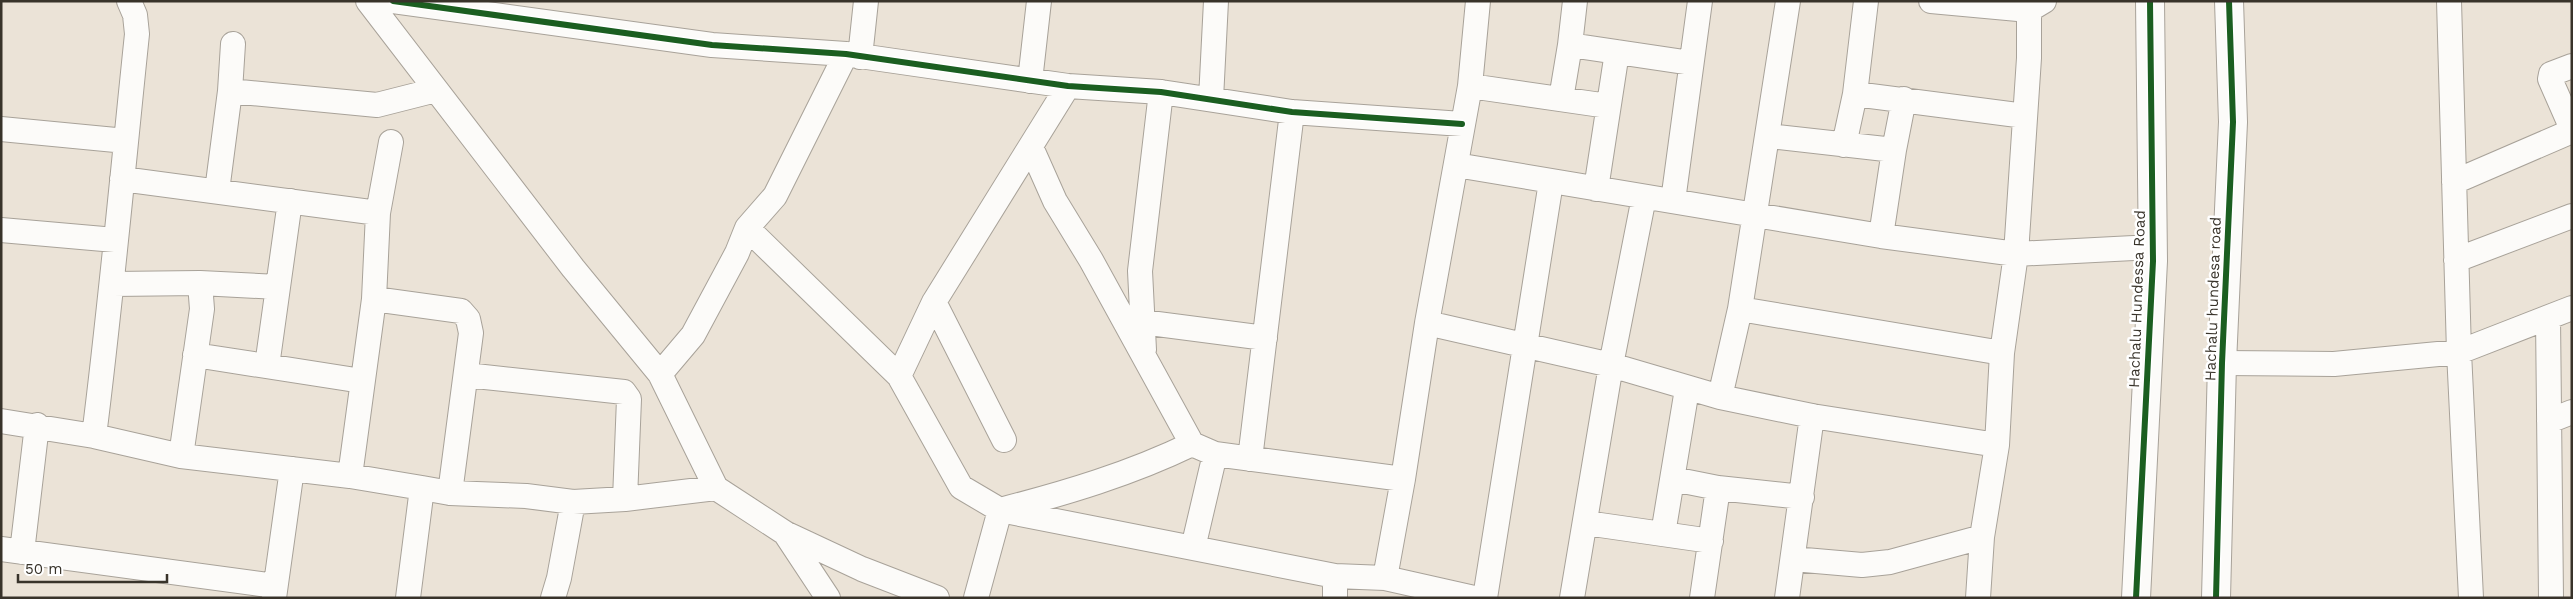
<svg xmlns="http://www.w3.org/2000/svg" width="2573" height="599" font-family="'Work Sans',sans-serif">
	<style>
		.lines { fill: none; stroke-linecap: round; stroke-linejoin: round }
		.minor-casing { stroke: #a8a299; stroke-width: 26 }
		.major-casing { stroke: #a8a299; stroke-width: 30 }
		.minor { stroke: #fcfbf9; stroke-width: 24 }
		.major { stroke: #fcfbf9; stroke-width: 28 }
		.cycleway-casing { stroke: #fff; stroke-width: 9 }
		.cycleway { stroke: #1b5e20; stroke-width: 6 }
		.labels { text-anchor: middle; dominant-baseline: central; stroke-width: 5; stroke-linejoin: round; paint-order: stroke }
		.street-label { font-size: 15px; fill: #38332a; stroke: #fff }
	</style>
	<rect width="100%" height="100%" fill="#ebe3d7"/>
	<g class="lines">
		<g class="minor-casing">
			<path id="minor" d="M368 1 573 268 660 374 716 488
				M393 1 712 45 846 54 1068 86 1161 92 1292 112 1462 124
				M1931 1 2029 10 2044 1
				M2449 1 2459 352 2471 598
				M233 44 230 91 377 105 436 90
				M1570 45 1691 63
				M860 57 866 1
				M2572 66 2551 74 2550 79 2572 129
				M1030 81 1039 1
				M1470 86 1608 106
				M1855 94 2025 116
				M1211 99 1216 1
				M1561 99 1570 45 1575 1
				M1 129 126 141
				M1769 136 1894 150
				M1844 145 1855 94 1866 1
				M1031 147 1055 201 1091 260 1192 444 1215 454 1403 479
				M1456 165 1881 236 2016 254 2153 247
				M122 179 378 213
				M2454 182 2572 131
				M1596 189 1617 52
				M217 191 230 91
				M1673 201 1700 1
				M747 228 899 376 961 487 1000 510C1066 493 1130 474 1192 444
				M1 230 115 240
				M1881 236 1894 150 1904 99
				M2456 260 2572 216
				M200 283 278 287
				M113 284 200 283 202 309 181 456
				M374 299 461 311 468 319 471 333 450 493
				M934 302 1004 440
				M1740 309 2002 353
				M2548 318 2551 598
				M1142 322 1265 338
				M1427 323 1611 365 1720 397 1812 416 1997 445
				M1144 350 1140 271 1161 92
				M195 355 362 381
				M2222 363 2334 364 2459 352 2572 308
				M267 366 290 201
				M660 374 693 335 737 253 747 228 775 196 846 54
				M466 375 624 392 629 399 625 499
				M899 376 934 302 1068 86
				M1720 397 1740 309 1788 1
				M1 421 94 436 181 456 350 476 422 488 408 598
				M2549 421 2572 412
				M94 436C111 302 123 168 137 34L135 15 129 1
				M1215 454 1193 548 1335 576 1385 578
				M1250 459 1292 112
				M350 476 374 299 378 213 391 142
				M1673 479 1718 488 1802 497
				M422 488 450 493 526 496 573 502 625 499 716 488 785 533 862 569 937 598
				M1586 523 1711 541
				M785 533 828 598
				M1663 534 1687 389
				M1 549 275 586
				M22 552 37 425
				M1793 559 1862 565 1890 562 1982 537
				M274 598 292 469
				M553 598 559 578 573 502
				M976 598 1000 510 1193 548
				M1335 598V576
				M1474 598 1385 578 1403 479 1427 323 1470 86 1478 1
				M1485 598 1551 182
				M1572 598 1611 365 1644 197
				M1702 598 1718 488
				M1787 598 1812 416
				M1978 598 1982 537 1997 445 2002 353 2016 254 2029 58V10"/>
		</g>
		<g class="major-casing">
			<path id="major" d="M2136 598 2153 261 2150 1
				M2216 598 2222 363 2233 122 2229 1"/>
		</g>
		<use href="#minor" class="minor"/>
		<use href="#major" class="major"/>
		<g class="cycleway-casing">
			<path id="cycleway" d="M393 1 712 45 846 54 1068 86 1161 92 1292 112 1462 124
				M2136 598 2153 261 2150 1
				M2216 598 2222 363 2233 122 2229 1"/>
		</g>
		<use href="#cycleway" class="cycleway"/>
	</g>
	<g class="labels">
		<g class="street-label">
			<text transform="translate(2137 299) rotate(-88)">Hachalu Hundessa Road</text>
			<text transform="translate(2213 299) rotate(-88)">Hachalu hundesa road</text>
		</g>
	</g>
	<rect width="2573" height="599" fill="none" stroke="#38332a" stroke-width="5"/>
	<path d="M18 574v8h149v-8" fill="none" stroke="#38332a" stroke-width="2.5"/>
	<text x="25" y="574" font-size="15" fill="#38332a" stroke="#ffffff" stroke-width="4" paint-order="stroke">50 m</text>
</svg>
